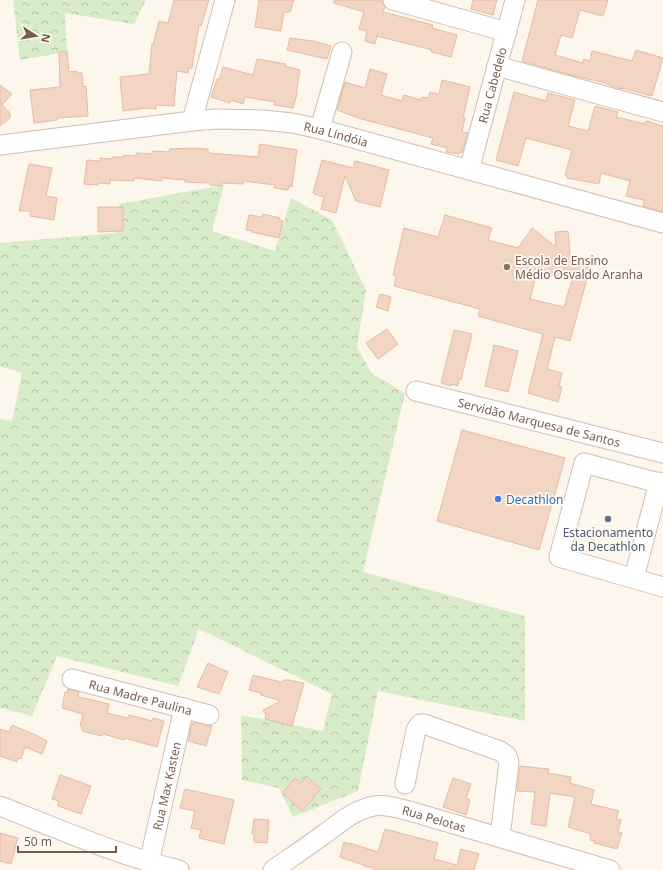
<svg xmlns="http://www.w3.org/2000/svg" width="663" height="870" font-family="'Noto Sans',sans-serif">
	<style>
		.forest { fill: url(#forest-crowns) }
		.building { fill: #f3d5c3; stroke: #e6bba3; fill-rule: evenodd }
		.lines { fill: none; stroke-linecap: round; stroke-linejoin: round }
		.minor-casing { stroke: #d1beb0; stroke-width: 21 }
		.minor { stroke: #fff; stroke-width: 19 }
		.education-dot { fill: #8d6e63; stroke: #fffaf3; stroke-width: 1.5 }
		.shop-dot { fill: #3f7fe0; stroke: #fffaf3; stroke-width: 1.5 }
		.service-dot { fill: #5c6f8a; stroke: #fffaf3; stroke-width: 1.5 }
		.labels { text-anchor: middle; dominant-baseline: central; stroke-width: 3.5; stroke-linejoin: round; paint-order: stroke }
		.street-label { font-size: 12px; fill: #7a5c4d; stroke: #fffaf3 }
		.education-label { font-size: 12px; fill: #785e54; stroke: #fffaf3; text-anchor: start }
		.shop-label { font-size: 12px; fill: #366cbe; stroke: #fffaf3; text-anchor: start }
		.service-label { font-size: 12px; fill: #4e5e75; stroke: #fffaf3 }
	</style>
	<defs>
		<pattern id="forest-crowns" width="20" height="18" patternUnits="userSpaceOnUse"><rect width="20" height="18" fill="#d8ecc9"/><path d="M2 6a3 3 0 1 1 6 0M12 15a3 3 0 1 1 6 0" fill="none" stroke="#b4c2a5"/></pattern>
	</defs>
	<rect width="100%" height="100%" fill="#fdf6ec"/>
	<path class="forest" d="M13 0H146L134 24 65 13 67 52 20 60Z
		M224 185 212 231 275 251 291 198 332 220 366 290 357 347 372 374 405 393 363 572 525 616V721L378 691 358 791 293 817 279 788 242 780 241 715 323 731 332 694 199 629 178 686 57 656 32 716 0 708V419L12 421 22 373 0 366V243L115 233 119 204Z"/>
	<path class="building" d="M174 0H209L201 26 199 25 192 68H189L188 73 177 71 174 106 156 105V109L147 108 123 111 120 77 149 74 152 44 153 45 159 21 168 23Z
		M259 0H294L290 12H284L281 31 255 27Z
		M334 0H382L385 7 383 12 433 25 432 28 457 35 451 57 431 52 432 50 377 36 375 44 365 41 367 31 359 29 364 12 334 3Z
		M473 0H497L493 15 471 9Z
		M538 0H608L603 16 580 10 572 38 561 35 555 55 583 63 584 59 590 61 592 51 632 61 636 50 663 58 652 96 622 88V89L602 82 574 76 522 61Z
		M290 38 313 41 331 46 327 59 287 50Z
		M67 51 69 72 77 71V73H82L83 87 86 86 88 116 57 118V120L34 123 30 90 60 87 59 52Z
		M257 59 286 64 285 66 300 70 296 94H297L293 108 274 105 275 102 245 97 243 104 231 100 230 103 211 97 217 79H219L223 67 253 75Z
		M370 69 387 74 381 95 402 101 404 95 421 100 422 97 428 98 430 92 439 94 442 80 470 87 463 118H465L462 132 468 133 462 152 459 154 446 152 447 148 431 144 433 138 358 118 337 110 345 82 365 88Z
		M0 85 12 94 2 105 10 113V118L0 126Z
		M514 92 546 101 548 93 575 100 568 126 588 131 595 106 618 112 616 117 645 124 646 121 663 126V212L643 206 644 200 626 196 630 181 601 173 599 184 567 178V176L565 175 572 150 526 138 518 166 496 160Z
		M260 144 297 150 292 187 289 186 288 190 274 188 275 185 244 181 243 184 222 183V186L210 185V183L185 182V180L162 178V181L134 178V181L110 180V184L98 183V185L84 184 87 160 100 161V158L112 159 113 157H124V155L136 156V153L152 154V151L169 152 170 149 192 148 208 149V153L258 157Z
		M322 160 353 168 355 161 389 170 380 207 356 201 345 176 336 213 321 209 324 197 314 194 313 193Z
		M29 164 52 168 46 196 57 198 54 220 30 216 31 211H19Z
		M98 207H123V231L98 232Z
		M263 214 280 218 279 220 283 221 279 238 252 232V231L246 230 249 215 262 217Z
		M445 215 492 228 488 240 518 248 532 228 556 247 555 232 568 231 571 263 590 268 570 341 555 337 547 369 562 373 559 386 562 387 558 402 528 393 543 334 478 316 480 309 394 286 396 276 393 275 404 228 438 237ZM537 272 572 280 564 307 530 299Z
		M380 294 391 297 388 311 376 307Z
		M387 329 398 344 378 359 366 343Z
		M454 330 472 334 461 380 459 379 458 386 452 384 451 386 441 383Z
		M494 345 518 351 508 392 485 386Z
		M462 430 565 458 539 550 437 521Z
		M208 663 228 672 219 694 197 687Z
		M253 675 281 682 285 680H289L304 683 292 726 265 719 266 715 263 710 281 701 261 695V693L249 690Z
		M68 689 79 692 78 696 80 697 109 704 107 713 128 718 129 715 152 721 153 718 164 721 157 747 125 738 124 740 103 734 102 736 82 731V726H80L83 714 62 708 65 692 67 693Z
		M194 722 212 726 206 746 188 741 192 724Z
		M12 725 38 736 47 741 42 754 25 747 21 759 18 758 17 762 0 756V729L9 732Z
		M520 766 549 769 548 773 571 777 570 783 594 790 591 804 619 811 616 819 621 820 618 832 622 833 617 849 594 843 595 841 590 840 591 834 568 827 575 797 550 793 546 826 531 824 535 792 517 791Z
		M60 775 91 786 81 814 58 806 59 801 52 799Z
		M307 776 321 789 302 811 282 793 295 778 301 783Z
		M453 778 471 784 466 798 470 800 466 815 443 807Z
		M185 789 234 800 224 844 199 838 201 830 191 828 195 811 180 808Z
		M254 819 269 820 267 843 254 842V834H252Z
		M385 829 438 843 434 859 457 865 461 849 479 854 474 870H372L373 868 364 866V865L340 857 344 842 350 844V843L378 852Z
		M0 833 18 838 11 864 0 861Z"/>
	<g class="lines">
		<g class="minor-casing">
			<g id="minor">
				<path d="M393 0 507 32"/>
				<path d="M497 66 663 112"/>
				<path d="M192 121 225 0"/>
				<path d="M320 129 342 52"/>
				<path id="s1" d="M0 145 192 121 217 119 263 120 292 123 320 129 663 223"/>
				<path id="s2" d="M469 170 515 0"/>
				<path id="s3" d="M416 391 663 453"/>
				<path d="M663 484 584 463 559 557 663 587"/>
				<path d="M634 578 659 482"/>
				<path id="s4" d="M72 679 209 715"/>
				<path d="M405 784 416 730 420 724H424L500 751 507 756 509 762 500 837"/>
				<path d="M0 806C59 829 117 855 179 870"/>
				<path id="s5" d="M149 863 184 708"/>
				<path id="s6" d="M273 870C290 858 307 847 323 835 340 823 353 810 374 806 386 804 401 809 413 812L610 870"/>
			</g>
		</g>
		<use href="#minor" class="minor"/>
	</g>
	<circle class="education-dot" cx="507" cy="267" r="4"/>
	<circle class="shop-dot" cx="498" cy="499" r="4"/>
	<circle class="service-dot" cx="608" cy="519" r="4"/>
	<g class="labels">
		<g class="street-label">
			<text stroke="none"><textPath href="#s2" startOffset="88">Rua Cabedelo</textPath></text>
			<text stroke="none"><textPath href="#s1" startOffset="339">Rua Lindóia</textPath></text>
			<text stroke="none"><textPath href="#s3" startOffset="127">Servidão Marquesa de Santos</textPath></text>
			<text stroke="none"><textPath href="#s4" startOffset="71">Rua Madre Paulina</textPath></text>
			<text stroke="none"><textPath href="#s5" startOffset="79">Rua Max Kasten</textPath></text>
			<text stroke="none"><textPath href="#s6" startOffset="182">Rua Pelotas</textPath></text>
		</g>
		<g class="education-label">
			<text x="515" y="260">Escola de Ensino<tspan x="515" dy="14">Médio Osvaldo Aranha</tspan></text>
		</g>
		<g class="shop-label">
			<text x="506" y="499">Decathlon</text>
		</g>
		<g class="service-label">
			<text x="608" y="532">Estacionamento<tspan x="608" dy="14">da Decathlon</tspan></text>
		</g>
	</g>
	<g transform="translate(36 36) rotate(102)" stroke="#fffaf3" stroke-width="3" paint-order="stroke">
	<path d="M0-3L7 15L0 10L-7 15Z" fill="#7a5c4d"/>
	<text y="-6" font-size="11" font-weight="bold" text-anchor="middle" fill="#7a5c4d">N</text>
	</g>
	<path d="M18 846v6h98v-6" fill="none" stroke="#7a5c4d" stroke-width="2"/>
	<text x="24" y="846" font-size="12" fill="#7a5c4d" stroke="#fffaf3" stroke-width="3" paint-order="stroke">50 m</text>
</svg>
